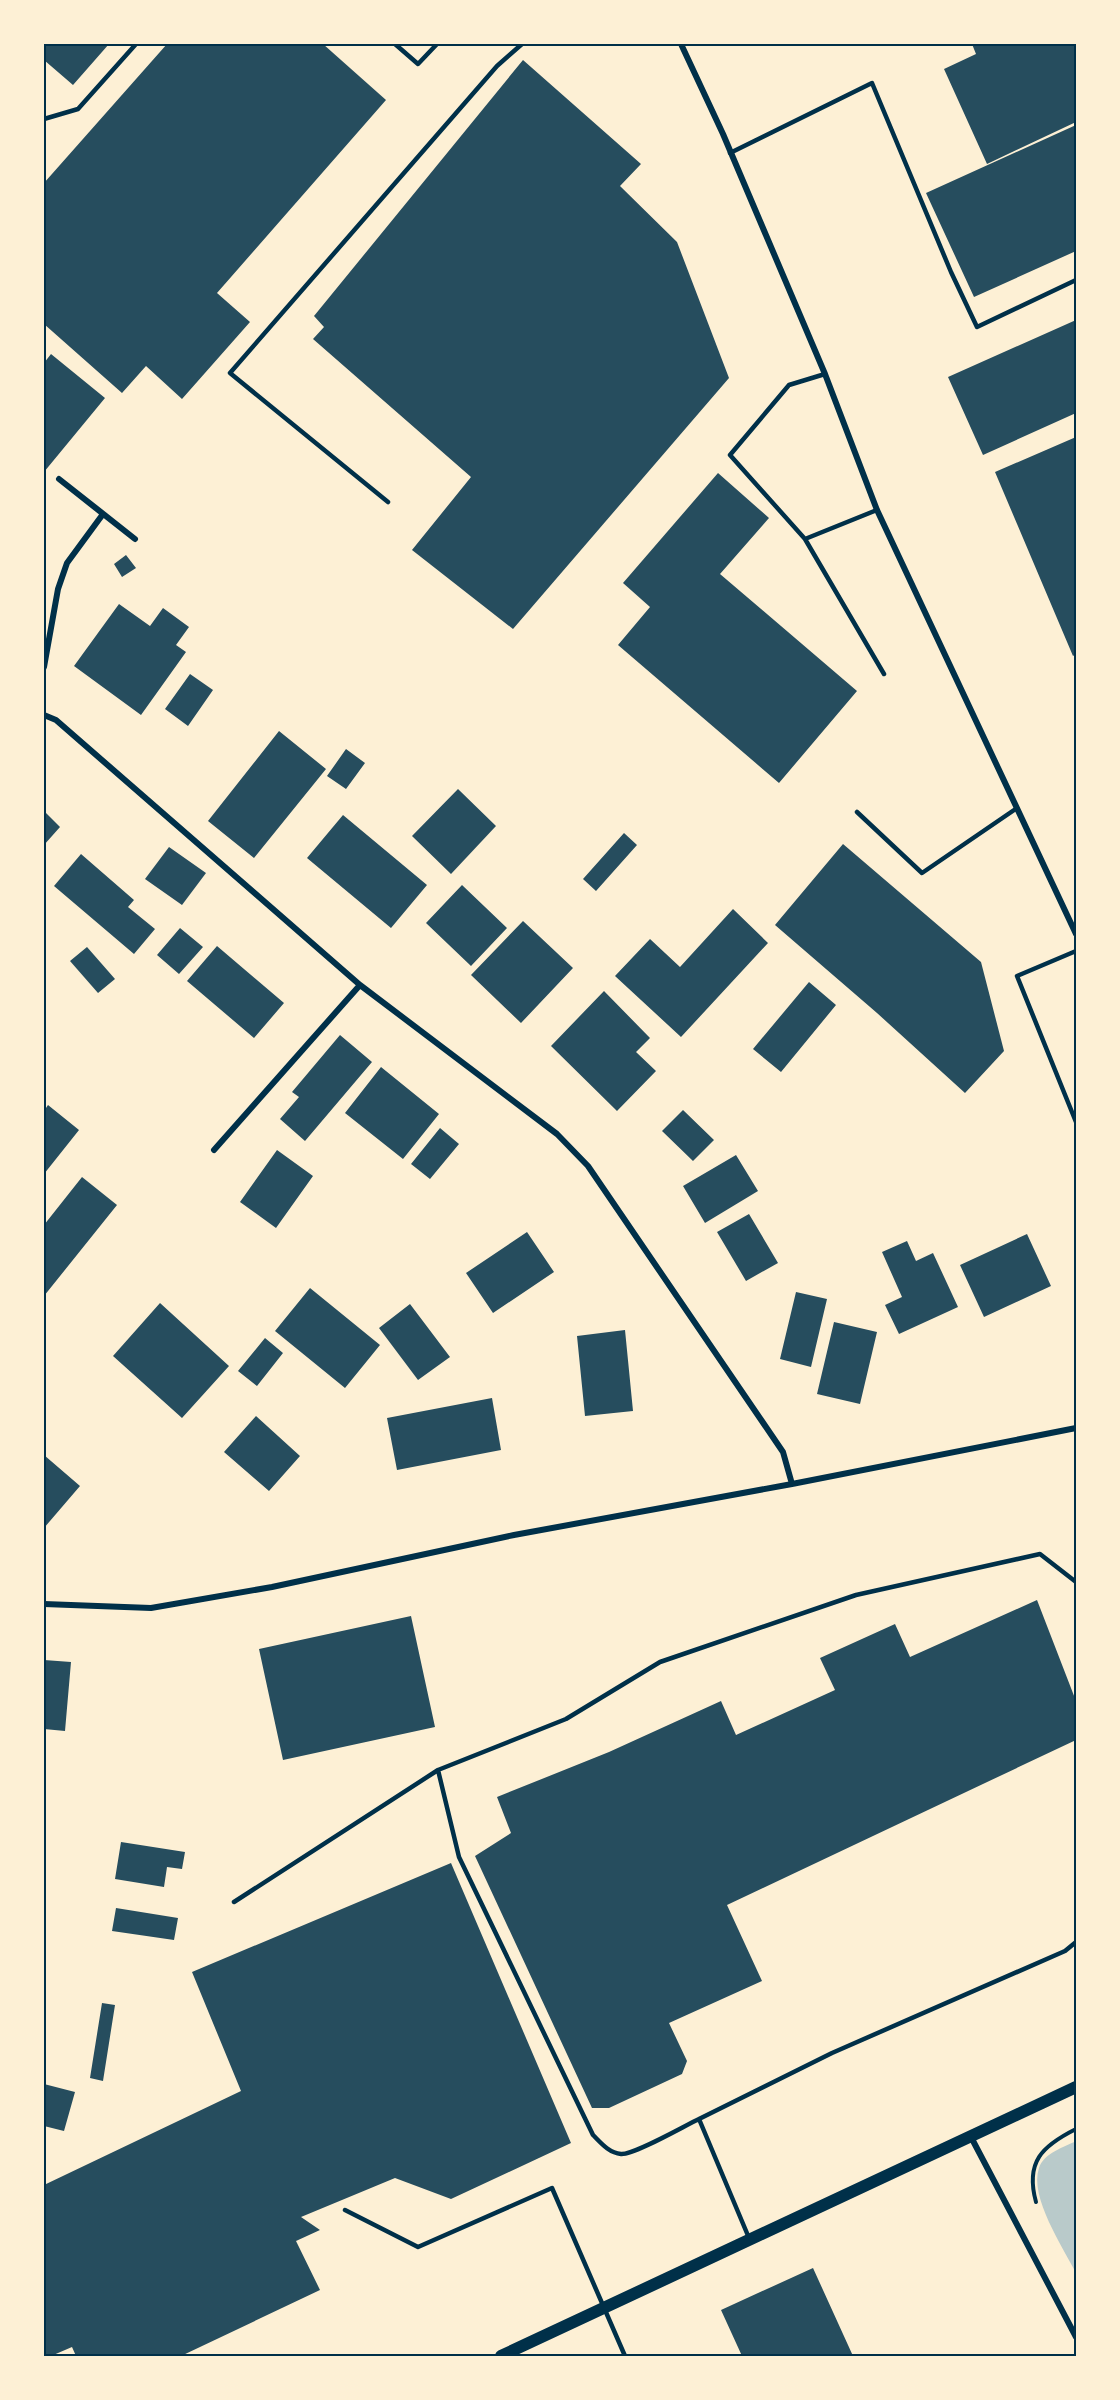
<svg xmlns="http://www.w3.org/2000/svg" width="1120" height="2400" font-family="Arial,sans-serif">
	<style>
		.green { fill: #b9caca }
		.building { fill: #264d5e }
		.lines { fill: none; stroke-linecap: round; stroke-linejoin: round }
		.path { stroke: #003049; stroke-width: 4 }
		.service { stroke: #003049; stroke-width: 4.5 }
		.minor { stroke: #003049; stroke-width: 6 }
		.secondary { stroke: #003049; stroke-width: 12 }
		.neatline { fill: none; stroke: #003049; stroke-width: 2 }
	</style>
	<rect width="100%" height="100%" fill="#fdf0d5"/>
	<path class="green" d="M1076 2141V2273C1063 2247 1029 2197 1039 2168 1044 2153 1064 2147 1076 2141Z"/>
	<path class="building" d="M44 44H109L73 85 44 60Z
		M167 44H323L386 100 217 293 250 322 182 399 146 366 122 393 44 324V183Z
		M972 44H1076V122L987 164 944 69 976 54Z
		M523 60 641 164 620 186 677 242 729 378 513 629 412 550 471 477 313 339 324 327 314 316Z
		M1076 125V251L974 297 926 193Z
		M1076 320V413L983 455 948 377Z
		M51 354 105 398 44 472V363Z
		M1076 437V654L1073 656 995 472Z
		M718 473 769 518 720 574 857 691 779 783 618 645 650 607 623 583Z
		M126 555 136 568 122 577 114 564Z
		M119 604 150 626 163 608 189 627 176 645 186 652 141 715 74 666Z
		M190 674 213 690 188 726 165 709Z
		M279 731 326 769 254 858 208 821Z
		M346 749 365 763 346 789 327 776Z
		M458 789 496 826 451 874 412 836Z
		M44 811 60 827 44 845Z
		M343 815 427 885 391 928 307 858Z
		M624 833 637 845 596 891 583 879Z
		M843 844 981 962 1004 1051 965 1093 877 1013 775 925Z
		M169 847 206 873 182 905 145 879Z
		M81 854 134 900 128 907 155 929 134 954 54 886Z
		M462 885 507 928 471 966 426 923Z
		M733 909 768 943 681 1037 615 976 650 939 680 967Z
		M523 921 573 968 521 1023 471 975Z
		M180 928 203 947 179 974 157 955Z
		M217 946 284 1003 254 1038 187 981Z
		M87 947 115 979 98 993 70 961Z
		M809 982 836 1005 781 1072 753 1049Z
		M604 991 650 1038 636 1052 656 1071 617 1111 551 1046Z
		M340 1035 372 1062 305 1141 280 1119 299 1097 292 1092Z
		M381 1067 439 1114 403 1159 345 1113Z
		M48 1105 79 1130 44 1174V1111Z
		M683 1110 714 1140 693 1161 662 1131Z
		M440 1128 459 1144 430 1179 411 1164Z
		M277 1150 313 1176 276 1228 240 1202Z
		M736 1155 758 1191 705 1223 683 1186Z
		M82 1177 117 1205 44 1296V1225Z
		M749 1214 778 1263 746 1281 717 1232Z
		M527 1232 554 1272 493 1313 466 1273Z
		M1027 1234 1051 1286 984 1317 960 1265Z
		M907 1241 916 1261 933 1253 958 1307 899 1334 885 1305 902 1297 882 1252Z
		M310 1288 380 1345 345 1388 275 1331Z
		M796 1292 827 1299 811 1367 780 1359Z
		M160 1303 229 1366 182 1418 113 1356Z
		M410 1304 450 1357 418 1380 379 1328Z
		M834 1322 877 1332 860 1404 817 1394Z
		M625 1330 633 1411 585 1416 577 1336Z
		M265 1338 283 1353 257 1386 238 1371Z
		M492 1398 501 1450 397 1470 387 1418Z
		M256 1416 300 1456 269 1491 224 1452Z
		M44 1455 80 1486 44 1528Z
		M1037 1600 1076 1701V1740L727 1905 762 1981 669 2023 687 2061 682 2074 609 2108H592L475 1856 511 1833 497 1797 609 1752 721 1701 736 1735 835 1690 820 1658 895 1624 910 1657Z
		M411 1616 435 1727 283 1760 259 1649Z
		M44 1660 71 1662 65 1731 44 1729Z
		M121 1842 185 1852 182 1869 167 1867 164 1887 115 1879Z
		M451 1863 571 2143 451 2199 395 2178 301 2217 320 2230 296 2241 320 2290 181 2356H76L72 2347 51 2356H44V2185L241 2091 192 1972Z
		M116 1908 178 1918 174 1940 112 1931Z
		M102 2003 115 2005 103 2081 90 2078Z
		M44 2084 75 2092 64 2131 44 2126Z
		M813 2268 853 2356H742L721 2310Z"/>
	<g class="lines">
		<path class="path" d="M1036 2202C1025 2162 1042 2146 1076 2129"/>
		<path class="service" d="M395 44 418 64 437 44
			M44 119 78 109 136 44
			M730 153 872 83 951 272 977 327 1076 280
			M825 374 789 385 730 455 805 539 877 510
			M388 502 230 373 497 66 522 44
			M805 539 884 674
			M857 812 922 873 1017 808
			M1076 951 1017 976 1076 1122
			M438 1770 459 1857 593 2135C601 2143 609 2153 621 2154 634 2155 684 2126 699 2119
			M234 1902 438 1770 566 1719 660 1662 856 1595 1040 1554 1076 1582
			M345 2210 418 2247 552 2188 625 2356
			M749 2238 699 2119 832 2053 1065 1951 1076 1942"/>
		<path class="minor" d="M681 44 723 134 825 374 877 510 1076 934
			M59 479 135 539
			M44 667 58 589 67 563 103 514
			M44 715 56 720 360 985 557 1134 588 1166 783 1452 792 1484
			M214 1150 360 985
			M44 1604 151 1608 272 1587 514 1535 792 1484 1076 1428
			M971 2137 1076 2337"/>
		<path class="secondary" d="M501 2356 1076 2087"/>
	</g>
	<rect width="1120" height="2400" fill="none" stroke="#fdf0d5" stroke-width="90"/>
	<rect x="45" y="45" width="1030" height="2310" class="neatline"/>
</svg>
